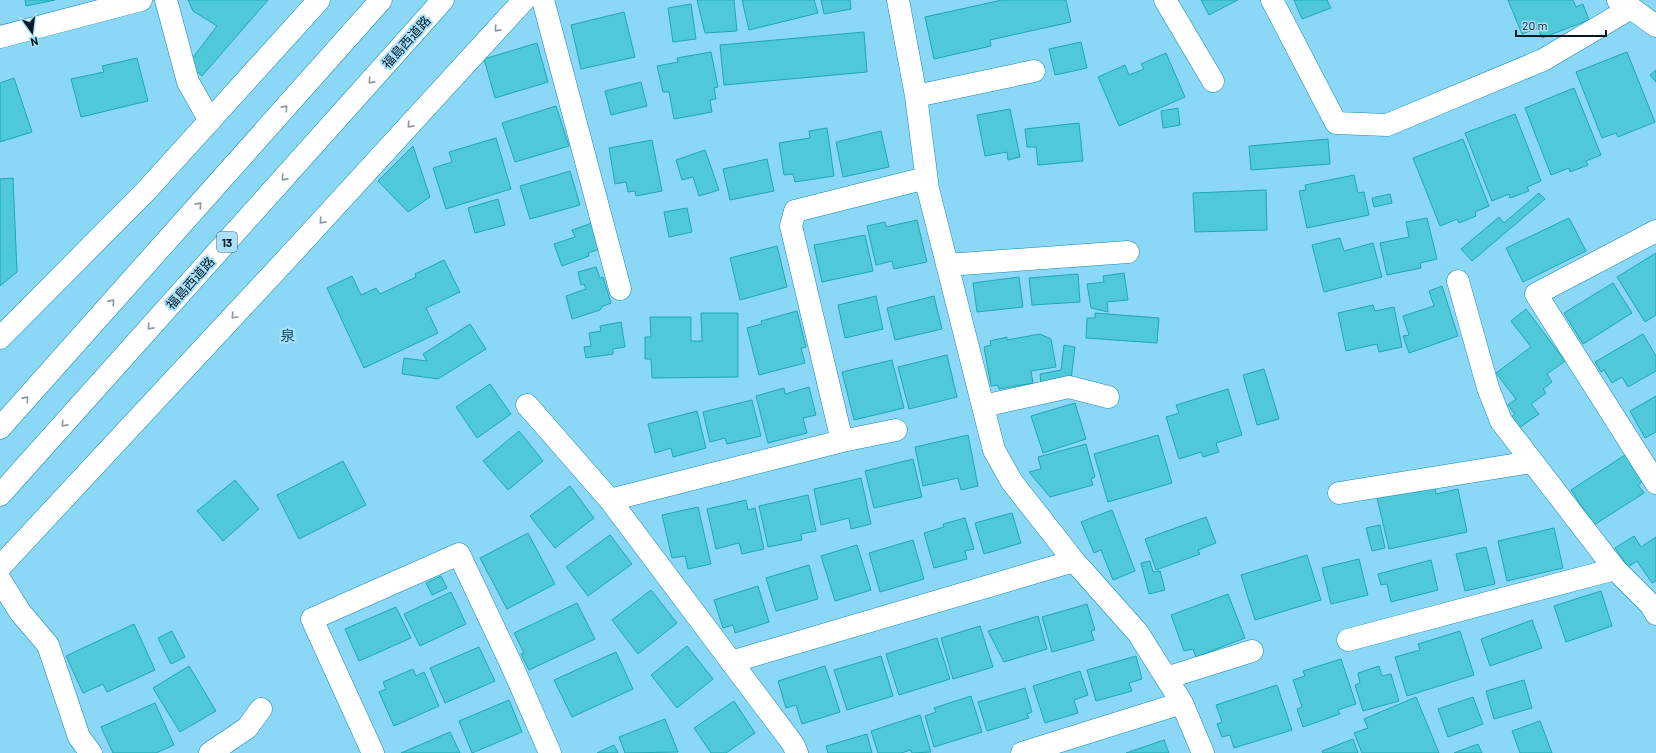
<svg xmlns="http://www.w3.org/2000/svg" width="1656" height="753" font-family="Barlow,'Noto Sans JP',sans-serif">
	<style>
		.building { fill: #4fc9d8; stroke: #1da7b5 }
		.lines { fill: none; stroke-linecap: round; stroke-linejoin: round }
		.minor-casing { stroke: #148aaf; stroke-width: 23 }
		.highway-casing { stroke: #148aaf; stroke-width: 23 }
		.minor { stroke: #fff; stroke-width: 22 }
		.highway { stroke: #fff; stroke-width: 22 }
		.oneway { stroke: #8c989e }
		.labels { text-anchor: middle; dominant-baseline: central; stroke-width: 4; stroke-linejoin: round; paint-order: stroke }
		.shield { fill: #aae1f9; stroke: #335666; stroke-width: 1 }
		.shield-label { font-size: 12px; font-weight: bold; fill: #001b27 }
		.street-label { font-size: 13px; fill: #001b27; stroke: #aae1f9 }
		.quarter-label { font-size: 15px; fill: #154d61; stroke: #aae1f9 }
	</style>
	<rect width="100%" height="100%" fill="#8bd7f6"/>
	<path class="building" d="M25 0H55L26 6Z
		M188 0H268L202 76 188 64 217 26 193 11Z
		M697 0H734L737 31 705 33Z
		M742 0H814L818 13 749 30Z
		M821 0H850L851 9 824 14Z
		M1002 0H1066L1071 22 990 40 991 46 934 59 925 17Z
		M1201 0H1238L1209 15Z
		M1294 0H1327L1331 8 1302 19Z
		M1508 0H1573L1576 7 1583 4 1589 20 1542 38 1538 28 1522 34Z
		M691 4 696 39 673 42 668 8Z
		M624 12 635 57 581 69 571 25Z
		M864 32 867 72 724 85 720 45Z
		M1081 42 1087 68 1055 75 1049 49Z
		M537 43 548 82 495 98 484 59Z
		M711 52 718 87 714 88 716 99 710 100 712 112 674 119 669 92H663L657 66 678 62 677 58Z
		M1627 52 1655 122 1618 137 1616 133 1602 138 1576 72Z
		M1166 53 1185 97 1119 126 1098 77 1125 65 1129 75 1144 69 1141 64Z
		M137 58 148 101 81 117 71 79 104 72 102 66Z
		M1656 70V82L1650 75Z
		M14 78 32 132 0 142V83Z
		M641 82 647 106 611 115 605 91Z
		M1574 88 1601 155 1586 161 1588 165 1570 172 1569 168 1551 175 1525 108Z
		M556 106 569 146 515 162 502 123Z
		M1178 108 1180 125 1163 128 1161 111Z
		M1010 109 1020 157 1008 160 1007 152 985 156 977 115Z
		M1515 114 1541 181 1527 187 1529 191 1510 198 1509 194 1492 201 1465 133Z
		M1079 123 1083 161 1038 165 1036 147H1027L1025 129Z
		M827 128 834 176 795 182 793 174 784 175 779 143 810 138 809 131Z
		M881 131 889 167 843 177 836 142Z
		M496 138 511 189 446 209 433 168 452 162 449 152Z
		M1328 139 1330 164 1251 170 1249 146Z
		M1463 139 1489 206 1475 212 1476 216 1459 223 1457 219 1440 226 1413 158Z
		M652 140 662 191 636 196 635 191 628 192 626 182 615 184 609 148Z
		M413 146 430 197 408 212 378 181Z
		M705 150 719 190 699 196 693 177 682 180 676 160Z
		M767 159 774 191 730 200 723 169Z
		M570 171 580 205 530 219 520 186Z
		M1354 175 1358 193 1364 192 1369 215 1307 228 1299 191 1306 190 1305 185Z
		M13 178 17 272 0 286V179Z
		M1266 190 1267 230 1195 232 1193 193Z
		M1539 193 1545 199 1472 261 1461 249 1499 217 1504 223Z
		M1390 194 1392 203 1374 207 1372 198Z
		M498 199 505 225 475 233 468 208Z
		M687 208 692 232 669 237 664 212Z
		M1427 218 1437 259 1420 263 1421 268 1387 275 1380 243 1409 237 1406 222Z
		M1569 218 1586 251 1523 282 1506 248Z
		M917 220 927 262 894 269 892 261 876 265 867 226 885 222 886 227Z
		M592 223 600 249 588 253 589 256 562 266 554 244 575 237 572 230Z
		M865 235 873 271 822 282 814 245Z
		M1340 238 1344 251 1373 243 1382 277 1324 292 1312 245Z
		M777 246 787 287 740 300 730 258Z
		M1656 253V315L1645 322 1617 277Z
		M444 260 460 292 426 308 438 333 364 368 327 288 352 276 361 295 376 288 380 294 416 277 415 274Z
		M596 267 600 278 603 277 611 303 603 306 600 310 572 319 566 296 586 289 584 284 581 285 578 272Z
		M1124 273 1128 300 1107 302 1108 312 1091 308 1087 284 1104 282 1103 276Z
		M1078 274 1080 302 1032 305 1029 278Z
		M1019 277 1023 307 977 312 973 283Z
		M1613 283 1632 313 1583 344 1564 313Z
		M1442 286 1458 336 1409 353 1403 336 1409 335 1403 316 1434 306 1429 291Z
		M876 296 883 329 845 338 838 305Z
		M934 296 942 329 895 340 887 308Z
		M1373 305 1375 311 1394 307 1402 347 1379 352 1377 344 1346 351 1338 313Z
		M1526 309 1565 361 1547 374 1552 382 1543 389 1546 393 1531 404 1539 414 1519 428 1511 417 1515 414 1508 405 1516 399 1496 373 1531 347 1511 321Z
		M797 311 806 347 801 348 805 363 759 375 747 328 762 324 761 321Z
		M701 313H738V377L652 378 651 359H645V337H651L650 317H691V341H702Z
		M1095 313 1159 318 1157 343 1086 338 1087 318H1095Z
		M621 322 625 347 613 349V354L586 358 584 347 591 346 589 333 601 331 600 326Z
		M470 324 486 349 438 379 402 374 404 358 427 361 423 354Z
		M1040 334 1051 339 1056 367 1031 371 1033 383 999 389 998 385 991 386 984 347 991 345 990 341 1007 337V340Z
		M1643 334 1656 356V371L1628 387 1622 377 1612 383 1604 370 1601 372 1595 362Z
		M1064 345 1075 347 1071 380 1041 385 1040 374 1061 370Z
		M947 355 957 397 909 409 898 367Z
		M892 360 904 408 854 420 842 372Z
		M1264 369 1279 419 1257 425 1243 375Z
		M490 384 511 414 477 438 456 407Z
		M809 387 816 415 803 418 807 433 768 443 756 396 784 388 785 394Z
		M1228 389 1242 435 1216 443 1219 452 1203 457 1201 452 1179 459 1166 417 1179 413 1176 405Z
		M1656 396V432L1645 438 1630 411Z
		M752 400 761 436 727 444 725 438 710 442 703 412Z
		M1075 403 1086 439 1043 453 1031 416Z
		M697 411 706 448 673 457 671 448 655 453 648 424Z
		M519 431 543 461 508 490 483 461Z
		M968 435 978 486 961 490 958 478 923 486 915 447Z
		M1158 435 1172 483 1108 502 1094 454Z
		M1086 444 1095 477 1091 479 1093 485 1050 497 1029 472 1041 469 1038 457Z
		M1625 455 1642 482 1638 485 1644 493 1594 525 1571 490Z
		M913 459 922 497 874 508 865 471Z
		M343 461 366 505 299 539 277 495Z
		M861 478 871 524 851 529 849 518 821 525 814 489Z
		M235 480 259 509 223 541 197 511Z
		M570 486 594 518 555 548 530 516Z
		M1435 486 1436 494 1458 489 1467 532 1389 549 1377 498Z
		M808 495 816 531 801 534 802 540 768 547 759 506Z
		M746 500 748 510 755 508 764 549 742 554 739 543 716 549 707 509Z
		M698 507 711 564 688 569 685 556 672 558 662 515Z
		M1112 510 1135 571 1113 580 1101 550 1094 553 1081 522Z
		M1012 513 1021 543 984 554 975 523Z
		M1206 517 1216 543 1198 550 1200 554 1156 570 1145 539Z
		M965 518 974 549 965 551 967 559 934 568 924 533 944 527 943 524Z
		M1380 525 1385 548 1372 551 1366 528Z
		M1554 528 1563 568 1507 581 1498 541Z
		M528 533 555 584 507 609 480 558Z
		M610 535 632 564 588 596 566 567Z
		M1634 536 1641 547 1656 537V581L1652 583 1637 561 1628 567 1615 548Z
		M913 540 924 579 880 592 869 553Z
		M857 545 871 590 835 601 821 556Z
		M1486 547 1495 584 1465 591 1456 554Z
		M1307 555 1321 600 1255 620 1241 575Z
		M1359 559 1368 595 1331 604 1322 568Z
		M1431 560 1438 590 1391 602 1387 584 1381 585 1378 574Z
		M1150 561 1153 572 1160 571 1165 590 1149 594 1141 563Z
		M809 565 818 599 776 611 766 578Z
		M441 576 447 588 432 595 426 583Z
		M758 586 769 622 735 633 733 625 723 628 714 600Z
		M651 590 677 623 638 654 612 620Z
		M1601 591 1612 626 1566 642 1554 606Z
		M451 592 466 624 420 646 404 614Z
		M1228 594 1245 638 1196 657 1193 649 1184 651 1171 615Z
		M577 603 595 639 529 670 521 654 524 653 514 633Z
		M1087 604 1095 630 1091 631 1094 640 1052 652 1042 617Z
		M396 607 411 638 359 661 345 629Z
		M1038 616 1047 649 1004 662 988 631Z
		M1532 620 1542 648 1490 666 1481 639Z
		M134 624 155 670 107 692 103 684 83 693 66 656Z
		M980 626 993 667 953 679 941 638Z
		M172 631 185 657 171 664 158 638Z
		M1460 631 1474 675 1407 696 1395 657 1420 650 1418 644Z
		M937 638 950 679 899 695 886 654Z
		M687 646 713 679 677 708 651 675Z
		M479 647 495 681 445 703 430 668Z
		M616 652 633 689 572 717 554 680Z
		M881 656 893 696 847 710 834 670Z
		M1136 656 1142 679 1129 683 1132 691 1096 701 1087 670Z
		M1341 659 1356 704 1338 710 1340 714 1303 727 1297 709 1302 707 1293 680 1305 676 1303 671Z
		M189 666 216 711 180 732 153 688Z
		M825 666 840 712 802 724 796 705 786 708 778 681Z
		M1379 666 1382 676 1391 674 1399 701 1363 711 1355 685 1360 683 1358 673Z
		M413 669 416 676 424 672 439 706 394 726 379 692 386 689 383 682Z
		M1080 671 1088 695 1074 700 1078 713 1045 723 1033 686Z
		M1524 680 1532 708 1494 719 1486 691Z
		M1277 685 1292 730 1234 748 1230 735 1222 737 1217 724 1222 722 1216 705Z
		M1025 688 1032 712 1027 714 1029 718 987 731 978 702Z
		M971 696 982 732 934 747 925 716 936 712 934 708Z
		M1416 697 1439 753H1362L1354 733 1368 728 1364 719Z
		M1473 697 1483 724 1448 737 1438 709Z
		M509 700 522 732 472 753 459 721Z
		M734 701 755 733 726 753H711L694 728Z
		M155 703 174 745 156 753H113L101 727Z
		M920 715 931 752 912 753 911 750 901 753H878L871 731Z
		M665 719 678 752 625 753 619 737Z
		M1540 721 1552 753H1520L1512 731Z
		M450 732 460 753H401Z
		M867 734 872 753H828L826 746Z
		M1353 739 1358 753H1323L1322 751Z
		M1164 740 1169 753H1126Z
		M1478 744 1482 753H1454Z
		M614 745 618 753H597Z"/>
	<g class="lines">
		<g class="minor-casing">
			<path id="minor" d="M166 0 188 82 210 121
				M543 0 620 289
				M898 0 916 96 928 189 994 450 1012 482 1034 510 1074 561 1138 633 1182 703 1203 753
				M1165 0 1213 81
				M1272 0 1336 123 1387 125 1543 60 1631 8 1618 0
				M1631 8 1656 26
				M0 37 141 0
				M916 96 1034 71
				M1656 231 1536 294 1656 483
				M947 265 1128 252
				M1458 281 1488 388 1501 421 1615 569 1651 605 1656 614
				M0 338 146 191 319 0
				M527 405 610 500 793 744 797 753
				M983 406 1069 387 1108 397
				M842 441 791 226 795 211 926 178
				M1339 493 1532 462
				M610 500 842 441 896 430
				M0 567 295 250 524 0
				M0 580 20 612 48 645 79 737 91 753
				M1348 640 1615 569
				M731 662 1074 561
				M1166 678 1252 651
				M210 753 247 728 261 709
				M373 753 312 619 459 554 512 666 550 753
				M1022 753 1182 703"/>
		</g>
		<g class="highway-casing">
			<path id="highway" d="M0 428 381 0
				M0 495 443 0"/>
		</g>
		<use href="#minor" class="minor"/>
		<use href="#highway" class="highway"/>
	</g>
	<defs><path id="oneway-chevron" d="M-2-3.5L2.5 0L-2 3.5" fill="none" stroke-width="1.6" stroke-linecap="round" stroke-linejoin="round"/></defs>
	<g class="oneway">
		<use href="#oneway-chevron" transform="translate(497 29) rotate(132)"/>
		<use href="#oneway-chevron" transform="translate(371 81) rotate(132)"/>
		<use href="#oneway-chevron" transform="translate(285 108) rotate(-48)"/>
		<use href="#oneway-chevron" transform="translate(410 125) rotate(132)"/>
		<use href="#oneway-chevron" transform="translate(284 178) rotate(132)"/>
		<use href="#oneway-chevron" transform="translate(199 205) rotate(-48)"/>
		<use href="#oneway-chevron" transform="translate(322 221) rotate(132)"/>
		<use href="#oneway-chevron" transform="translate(112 302) rotate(-48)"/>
		<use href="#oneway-chevron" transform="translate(234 316) rotate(133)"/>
		<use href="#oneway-chevron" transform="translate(150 327) rotate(132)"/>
		<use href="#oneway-chevron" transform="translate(26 399) rotate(-48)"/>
		<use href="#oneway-chevron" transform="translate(64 424) rotate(132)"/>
	</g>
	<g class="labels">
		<rect class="shield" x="217" y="232" width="20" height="20" rx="3"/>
		<g class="shield-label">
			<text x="227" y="242">13</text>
		</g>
		<g class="street-label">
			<text transform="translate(406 42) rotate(-48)">福島西道路</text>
			<text transform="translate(190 283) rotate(-48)">福島西道路</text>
		</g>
		<g class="quarter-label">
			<text x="288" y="335">泉</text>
		</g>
	</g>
	<g transform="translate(32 32) rotate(166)" stroke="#aae1f9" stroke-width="3" paint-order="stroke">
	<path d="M0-3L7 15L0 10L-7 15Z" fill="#001b27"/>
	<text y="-6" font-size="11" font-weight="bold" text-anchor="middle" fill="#001b27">N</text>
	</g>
	<path d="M1516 30v6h90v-6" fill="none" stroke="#001b27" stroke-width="2"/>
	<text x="1522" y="30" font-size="12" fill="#001b27" stroke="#aae1f9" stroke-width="3" paint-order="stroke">20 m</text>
</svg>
